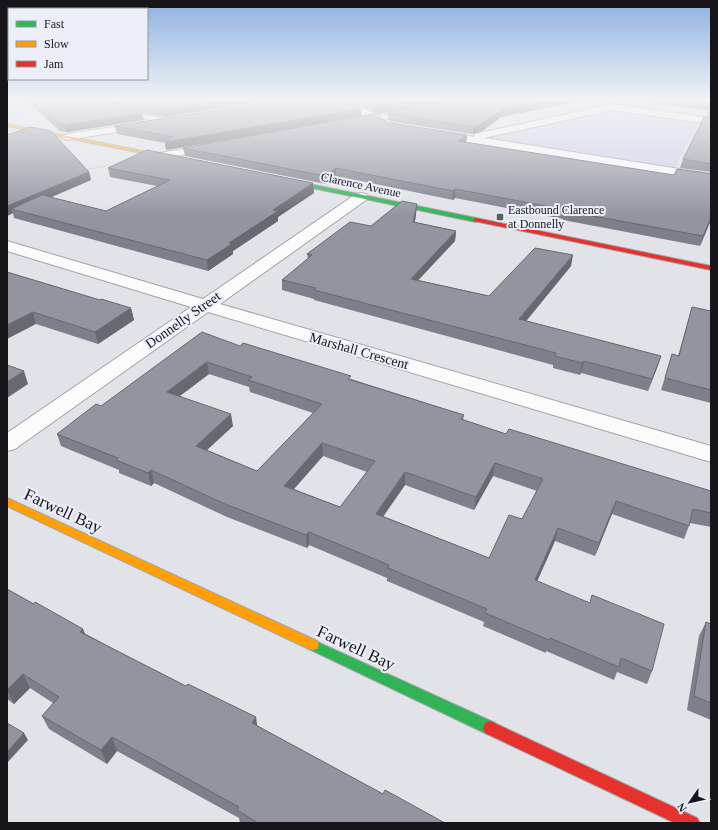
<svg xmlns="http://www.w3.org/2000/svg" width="718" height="830" font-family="Georgia,serif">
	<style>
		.green { fill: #cdd0e7 }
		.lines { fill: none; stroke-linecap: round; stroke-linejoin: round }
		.lane-casing { stroke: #a2a3a7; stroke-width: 2 }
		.street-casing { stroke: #a2a3a7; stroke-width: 2 }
		.fast-casing { stroke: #a2a3a7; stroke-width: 2 }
		.slow-casing { stroke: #a2a3a7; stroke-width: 2 }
		.jam-casing { stroke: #a2a3a7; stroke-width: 2 }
		.path-far1 { stroke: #cecfd0; stroke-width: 1; stroke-dasharray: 1.5 1; stroke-linecap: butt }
		.path { stroke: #cecfd0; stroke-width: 1.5; stroke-dasharray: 2 1; stroke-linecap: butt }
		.lane { fill: #fbfbfc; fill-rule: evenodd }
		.street { fill: #fbfbfc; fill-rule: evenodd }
		.fast { fill: #30b455; fill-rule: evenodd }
		.slow { fill: #ff9f0a; fill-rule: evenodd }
		.jam { fill: #e5322d; fill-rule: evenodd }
		.rail-casing { stroke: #bababb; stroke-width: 2 }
		.rail { stroke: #eceef9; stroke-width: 1.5; stroke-dasharray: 4.5; stroke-linecap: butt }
		.wall { fill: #7e7f8a; fill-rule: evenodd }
		.shaded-wall { fill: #676870 }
		.building { fill: #9394a0; stroke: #676870; fill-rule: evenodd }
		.poi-dot { fill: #5d5e62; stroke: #eceef9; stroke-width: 1.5 }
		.labels { text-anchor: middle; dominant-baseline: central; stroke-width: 4; stroke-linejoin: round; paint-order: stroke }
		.far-street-label { font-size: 12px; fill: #16161a; stroke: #eceef9 }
		.far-poi-label { font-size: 12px; fill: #16161a; stroke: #eceef9; text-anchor: start }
		.street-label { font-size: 14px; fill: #16161a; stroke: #eceef9 }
		.near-street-label { font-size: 17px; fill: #16161a; stroke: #eceef9 }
	</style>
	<rect width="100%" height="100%" fill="#e2e3e9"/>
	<path class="green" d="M20 100H132L7 118V102Z
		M612 107 701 119 673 171 466 138Z"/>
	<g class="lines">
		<g class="lane-casing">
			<path id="lane" d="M118 110 167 119 171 121 167 123 121 114H118Z
				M409 111 413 113 412 115 361 123 357 121 361 119Z
				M206 145 210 148 209 150 160 159 156 156 160 153Z"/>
		</g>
		<g class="street-casing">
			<path id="street" d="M331 100H345L397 125 398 127 393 130 389 129Z
				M612 104 711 118V124L612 110 484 138 711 174V182L437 137 431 134 437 131 474 137 475 134 479 133Z
				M145 122 150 125 149 127 67 140 61 137 67 134Z
				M361 193 366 194 368 197 366 200 220 304 711 446V462L208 312 15 449 7 451V433L191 307 7 251V241L203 299 356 194Z"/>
		</g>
		<g class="fast-casing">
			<path id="fast" d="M285 179 476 218 479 220 476 222 283 182V180Z
				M313 640 495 723 497 728 495 733 490 735 485 733 309 649 307 645 309 641Z"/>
		</g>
		<g class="slow-casing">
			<path id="slow" d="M7 124 172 157 174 158 172 159 7 126Z
				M7 498 317 641 319 645 317 649 313 650 309 649 7 506Z"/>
		</g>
		<g class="jam-casing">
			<path id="jam" d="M476 218 711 266V270L474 221 473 220Z
				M490 721 697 818 700 823H675L485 733 483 728 485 723Z"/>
		</g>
		<path class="path-far1" d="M7 106 32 103"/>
		<path class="path" d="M84 170 111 165"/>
		<use href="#lane" class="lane"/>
		<use href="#street" class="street"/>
		<use href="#fast" class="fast"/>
		<use href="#slow" class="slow"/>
		<use href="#jam" class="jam"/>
		<g class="rail-casing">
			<path id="rail" d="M7 110 43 105"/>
		</g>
		<use href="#rail" class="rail"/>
	</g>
	<path class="wall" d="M26 100H268L164 117 142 113 144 120 67 132 60 131Z
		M349 100H586L501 117 482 131 473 134 393 122 388 119V112L377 114Z
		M628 100H711V117L707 116 709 111Z
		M361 116 390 123 467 135 466 143 711 220 700 246 563 220V219L481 203 455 198 453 200 361 181 336 177 326 184 185 156 183 148 281 130 166 150 165 143 117 134 115 126Z
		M711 117V172L680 168 683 159Z
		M7 135 89 172 91 180 51 197 106 211 157 186 110 177 108 168 313 183 314 193 278 217V221L233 251V254L208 271 14 218 13 213 7 216Z
		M417 204 416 214 415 222 456 231 455 241 418 280 489 296 571 266 526 321 657 368 648 391 581 373 580 375 553 368V365L314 300V299L282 290V280L308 259 307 254 371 226Z
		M7 272 100 300 131 308 134 320 98 344 36 324Z
		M692 307 711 311V403L661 390 672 354 678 356Z
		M240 346 351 379 464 415 463 420 506 434 711 491V527L690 523 684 539 612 514 595 556 555 541 537 581 652 671 647 684 617 672 614 680 546 651V653L483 626 484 622 387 581V578L309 545 307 548 227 517 154 483 151 486 119 473V470L61 446 57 434 101 406ZM209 374 249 387 250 392 313 413 257 471 207 450 233 426 180 396ZM323 456 367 472 340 507 294 489ZM493 476 537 491 522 519 489 558 383 516 405 485 474 510Z
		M7 589 86 634 383 794 445 823H240L239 818 117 751 107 764 49 729 42 716 53 703 30 688 14 704 7 699Z
		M706 622 711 624V720L687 710 699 636Z"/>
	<path class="shaded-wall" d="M222 100H268L164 117 163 110Z
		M413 100H455L377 114V106Z
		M549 100H586L501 117 482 131 473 134 474 127 502 109Z
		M114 101 115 109 114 110 112 103Z
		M361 109V117L166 150 165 142Z
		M142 113 144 120 67 132 65 125Z
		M467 135 466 143 458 141Z
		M336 168V177L326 184 325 176Z
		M89 172 91 180 19 211 11 209 13 213 7 216V206Z
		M313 183 314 193 278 217V221L233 251V254L208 271 207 260 229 243 273 210Z
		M455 189V198L453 200V191Z
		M417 204 416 214 413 232V222Z
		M711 218V220L700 246 703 236Z
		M456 231 455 241 410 289 411 279Z
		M573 255 571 266 518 331 519 319Z
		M131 308 134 320 98 344 95 332Z
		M33 312 36 324 7 339V325Z
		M661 356 657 368 648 391 652 379Z
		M584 361 581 373 580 375 582 363Z
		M207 362 209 374 169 404 167 392Z
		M24 371 28 384 7 398V382Z
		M231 414 233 426 198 458 196 446Z
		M322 443 323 456 285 499 284 486Z
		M495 463 493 476 474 510 476 497Z
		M151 470 154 483 151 486 148 473Z
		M405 472V485L376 527V514Z
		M616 501 612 514 595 556 599 543Z
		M558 528 555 541 532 593 535 580Z
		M309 532V545L307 548 306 535Z
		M83 629 89 643 80 632Z
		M23 674 30 688 14 704 7 690Z
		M256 717 258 731 252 723Z
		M24 733 28 740 7 763V752Z
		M112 737 117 751 107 764 101 750Z"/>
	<path class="building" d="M32 100H222L163 110 114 101 112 103 114 108 142 113 65 125 58 123Z
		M282 100H343L361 109 165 142 173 137 115 126Z
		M364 100H413L377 106Z
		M451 100H549L502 109 483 123 474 127 394 114 388 112Z
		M686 100H711V104Z
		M372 114 390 123 467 135 458 141 674 175 677 169 711 174V218L703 236 565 211 566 210 482 194 455 189 453 191 361 173 336 168 325 176 183 148Z
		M704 117H711V164L683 159Z
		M31 127 51 131 89 172 7 206V135Z
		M147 150 313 183 273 210 278 211 229 243 232 244 207 260 11 209 42 195 106 211 170 180 108 168Z
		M402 201 417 204 413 222 456 231 411 279 489 296 535 248 573 255 519 319 661 356 652 379 584 361 582 363 555 356 556 353 314 290 316 288 282 280 312 255 307 254 350 222 371 226Z
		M7 272 100 300 101 299 131 308 95 332 33 312 7 325Z
		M692 307 711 311V390L665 378 672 354 679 356Z
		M202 332 240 346 243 343 351 376 348 379 464 415 461 419 506 434 509 429 711 491V513L693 509 689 526 616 501 599 543 558 528 535 580 590 603 592 595 664 624 652 671 621 658 619 667 550 638 549 640 485 613 487 609 388 568 389 565 309 532 306 535 225 504 151 470 148 473 116 460 118 458 57 434 96 404 101 406ZM207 362 252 377 248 380 322 404 257 471 196 446 231 414 167 392ZM322 443 375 461 340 507 284 486ZM495 463 543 479 522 519 509 515 489 558 376 514 405 472 476 497Z
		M7 365 24 371 7 382Z
		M7 589 34 604 35 602 83 629 80 632 186 686 188 684 256 717 252 723 383 794 385 790 445 823H258L237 810 239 807 112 737 101 750 42 716 59 697 23 674 7 690Z
		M706 622 711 624V703L694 696Z
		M7 723 24 733 7 752Z"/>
	<linearGradient id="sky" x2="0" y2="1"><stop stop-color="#8eb1e0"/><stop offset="0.46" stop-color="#f2f2f5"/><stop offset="1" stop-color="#f2f2f5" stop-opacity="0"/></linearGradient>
	<rect width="718" height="217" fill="url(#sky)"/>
	<rect class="poi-dot" x="496" y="213" width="8" height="8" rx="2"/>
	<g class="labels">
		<g class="far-street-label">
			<text transform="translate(361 185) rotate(12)">Clarence Avenue</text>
		</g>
		<g class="far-poi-label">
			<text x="508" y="210">Eastbound Clarence<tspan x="508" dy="14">at Donnelly</tspan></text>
		</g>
		<g class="street-label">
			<text transform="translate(183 320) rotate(-35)">Donnelly Street</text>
			<text transform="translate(359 351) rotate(16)">Marshall Crescent</text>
		</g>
		<g class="near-street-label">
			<text transform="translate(63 511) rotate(25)">Farwell Bay</text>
			<text transform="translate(356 648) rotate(25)">Farwell Bay</text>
		</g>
	</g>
	<rect width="718" height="830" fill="none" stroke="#16161a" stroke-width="16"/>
	<rect x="8" y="8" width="140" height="72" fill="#eceef9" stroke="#9698a0"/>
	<rect x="16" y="21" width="20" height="6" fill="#30b455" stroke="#9698a0"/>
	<text x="44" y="28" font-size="12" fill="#16161a">Fast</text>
	<rect x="16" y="41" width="20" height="6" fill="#ff9f0a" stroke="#9698a0"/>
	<text x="44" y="48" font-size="12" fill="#16161a">Slow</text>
	<rect x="16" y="61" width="20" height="6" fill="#e5322d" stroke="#9698a0"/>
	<text x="44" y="68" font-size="12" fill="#16161a">Jam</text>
	<g transform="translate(690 802) rotate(236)" stroke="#eceef9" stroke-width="3" paint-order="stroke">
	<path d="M0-3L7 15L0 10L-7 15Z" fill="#16161a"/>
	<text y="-6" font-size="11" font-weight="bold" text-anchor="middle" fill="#16161a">N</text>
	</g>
</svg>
